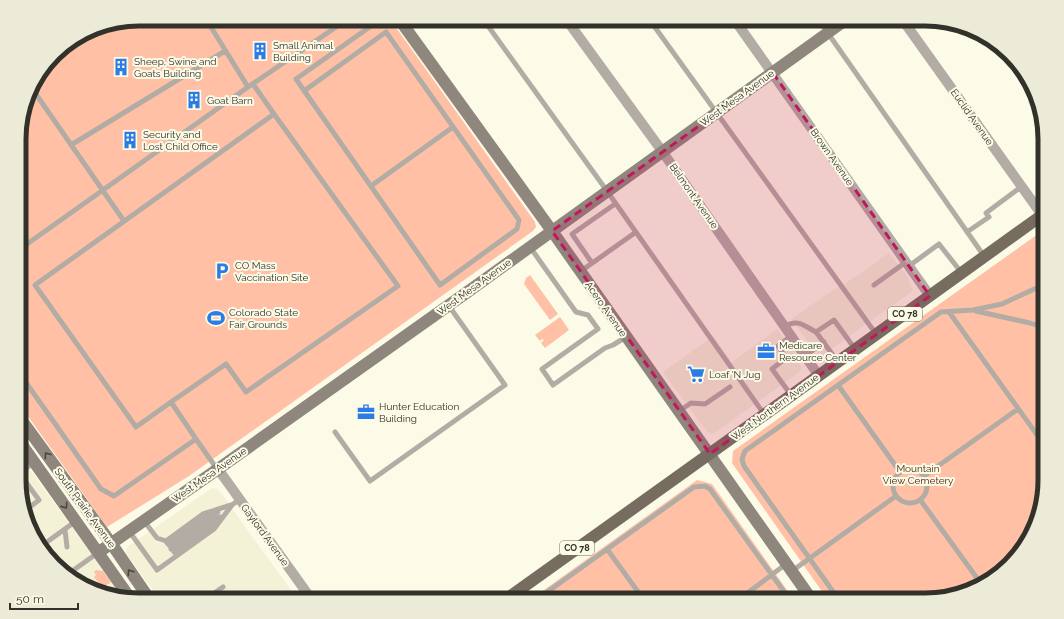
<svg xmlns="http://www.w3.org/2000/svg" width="1064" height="619" font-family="Raleway,sans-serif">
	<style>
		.built { fill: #f3f2d6 }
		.green { fill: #ffc0a6 }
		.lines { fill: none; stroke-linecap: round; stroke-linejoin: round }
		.lane { stroke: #b2aca5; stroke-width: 5 }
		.street { stroke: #b2aca5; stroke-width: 10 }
		.secondary { stroke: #8f877d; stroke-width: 12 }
		.primary { stroke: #766c60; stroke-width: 12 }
		.oneway { stroke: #49473f }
		.marked { fill: #c2185b; fill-opacity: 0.2; stroke: #c2185b; stroke-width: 3; stroke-dasharray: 8 5; stroke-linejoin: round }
		.labels { text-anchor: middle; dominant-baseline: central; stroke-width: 4; stroke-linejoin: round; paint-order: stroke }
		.shield { fill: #fcfbe7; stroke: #6f6e63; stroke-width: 1 }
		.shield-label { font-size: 9px; font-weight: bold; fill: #32322a }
		.poi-label { font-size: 10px; fill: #32322a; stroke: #fcfbe7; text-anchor: start }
		.street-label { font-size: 10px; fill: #32322a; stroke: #fcfbe7 }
		.park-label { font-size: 10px; fill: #4d1d05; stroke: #fcfbe7 }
		.rim { fill: none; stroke: #32322a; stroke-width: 5 }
	</style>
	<rect width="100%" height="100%" fill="#fcfbe7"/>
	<path class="built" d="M889 253 909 278V282L913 290 911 292 826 353 824 355 818 353 814 350 791 319 842 284 843 285Z
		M777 329 799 359 798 361 801 366V371L716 432 713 434 708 432 701 424 663 372 713 336 732 362Z
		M20 456 121 595 79 584 39 546 20 495Z
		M212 488 217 489 221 493 298 600H160L126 553 127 547Z"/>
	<path class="green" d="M139 19H390L535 222 536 227 533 231 189 476 107 527 20 405V124L32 86 60 49 94 28Z
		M1045 229V487L1029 540 985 584 932 600H828L732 463 733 451Z
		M530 275 558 314 550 320 524 284 526 278Z
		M560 317 569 330 545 348 541 343 544 340 542 339 540 341 535 335Z
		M697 480 712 484 794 600H530Z
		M96 570 103 571 111 582 104 587 101 584H99L94 577 96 575 94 572Z"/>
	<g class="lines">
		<path class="lane" d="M206 19 248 87
			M483 19 607 191 764 414
			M649 19 876 334
			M818 19 984 256
			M50 62 109 25
			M1026 76 1029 81
			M253 84 274 114
			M31 87 124 221
			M304 91 386 32 519 220 517 229 440 285 296 79 381 19
			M71 145 225 51
			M371 186 453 127
			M967 232 989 217 986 213 1021 187
			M530 247 576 312 588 315 598 329 542 369 553 385 605 348 613 345 626 337
			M20 249 248 87 339 25V19
			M592 263 572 234 615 204
			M909 266 939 244 961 272
			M581 271 636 232
			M874 285 906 262
			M976 311 1030 323 1045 328
			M949 312 1045 446
			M784 327C798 318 804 326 816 332
			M805 356 824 342
			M838 362 816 332 834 320 855 349
			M20 374 101 489 114 496 196 439 217 469
			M838 385 900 472
			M791 395 772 369 786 358 778 346 791 336
			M171 402 226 364 246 392 398 286 274 114 35 285 136 427 171 402 196 439
			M679 411 691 403 705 404 730 387
			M335 432 370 481 505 385 449 306
			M893 486a17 17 0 1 1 34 0a17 17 0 1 1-34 0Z
			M20 473 34 462
			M20 474 39 500 26 510
			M924 476 1018 409
			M921 501 982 585
			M144 521 157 538 166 541 168 544
			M65 530 67 547
			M129 531 157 570 214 529 232 505 240 499
			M166 541 203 514 231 505
			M169 545 206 518 218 512
			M40 547 76 521
			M171 549 216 516
			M607 549 644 600
			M174 552 211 525 220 517
			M792 571 896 496
			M68 574 99 552
			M204 600 223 587
			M536 600 694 487 705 486 710 489 790 600
			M738 600 786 564
			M839 600 744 466 742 459 745 451 941 312 973 310 1002 304 1045 284"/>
		<path class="street" d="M566 19 662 151 819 376
			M734 19 930 296
			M902 19 1042 215
			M218 469 312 600"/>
		<path class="secondary" d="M399 19 552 231 812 600
			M20 418 111 543 150 600
			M20 442 130 598
			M99 552 218 469 466 293 847 19"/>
		<path class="primary" d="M505 600 764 415 1045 213"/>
	</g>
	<defs><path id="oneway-chevron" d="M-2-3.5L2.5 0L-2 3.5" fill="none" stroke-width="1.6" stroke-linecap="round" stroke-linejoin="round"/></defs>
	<g class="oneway">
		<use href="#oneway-chevron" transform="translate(47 455) rotate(-126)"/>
		<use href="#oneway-chevron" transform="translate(65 506) rotate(55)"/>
		<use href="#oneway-chevron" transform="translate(130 572) rotate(-124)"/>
	</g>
	<path class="marked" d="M773 73 930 296 710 454 552 231Z"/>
	<defs>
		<g id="building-bare" transform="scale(1.38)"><path d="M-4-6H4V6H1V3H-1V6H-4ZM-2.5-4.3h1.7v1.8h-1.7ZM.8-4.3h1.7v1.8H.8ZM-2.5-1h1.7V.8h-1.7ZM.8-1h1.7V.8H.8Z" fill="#2a7ce7" stroke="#fcfbe7" stroke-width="2.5" paint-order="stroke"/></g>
		<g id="parking-bare" transform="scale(1.38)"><path d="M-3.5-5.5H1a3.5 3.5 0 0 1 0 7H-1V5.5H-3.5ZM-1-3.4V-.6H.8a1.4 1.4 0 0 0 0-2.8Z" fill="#2a7ce7" stroke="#fcfbe7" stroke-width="2.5" paint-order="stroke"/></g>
		<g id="stadium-bare" transform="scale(1.38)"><path d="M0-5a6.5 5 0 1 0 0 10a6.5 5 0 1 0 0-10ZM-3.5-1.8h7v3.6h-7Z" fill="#2a7ce7" stroke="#fcfbe7" stroke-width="2.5" paint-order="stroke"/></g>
		<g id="office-bare" transform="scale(1.38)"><path d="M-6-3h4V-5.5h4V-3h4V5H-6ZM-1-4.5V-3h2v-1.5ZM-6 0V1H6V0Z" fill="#2a7ce7" stroke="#fcfbe7" stroke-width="2.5" paint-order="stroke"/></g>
		<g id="supermarket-bare" transform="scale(1.38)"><path d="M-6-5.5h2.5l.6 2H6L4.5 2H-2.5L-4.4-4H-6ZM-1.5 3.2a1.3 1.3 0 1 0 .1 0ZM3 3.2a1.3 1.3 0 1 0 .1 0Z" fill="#2a7ce7" stroke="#fcfbe7" stroke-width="2.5" paint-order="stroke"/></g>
	</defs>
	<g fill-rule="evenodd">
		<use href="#building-bare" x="260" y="51"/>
		<use href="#building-bare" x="121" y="67"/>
		<use href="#building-bare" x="194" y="100"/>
		<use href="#building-bare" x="130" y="140"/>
		<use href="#parking-bare" x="222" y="271"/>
		<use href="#stadium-bare" x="216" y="318"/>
		<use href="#office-bare" x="766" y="351"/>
		<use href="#supermarket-bare" x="696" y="374"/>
		<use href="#office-bare" x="366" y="412"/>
	</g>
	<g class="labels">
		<g class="shield">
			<rect x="888" y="307" width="34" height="14" rx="3"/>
			<rect x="560" y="541" width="34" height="14" rx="3"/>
		</g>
		<g class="shield-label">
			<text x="905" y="314">CO 78</text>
			<text x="577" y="548">CO 78</text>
		</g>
		<g class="poi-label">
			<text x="273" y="45">Small Animal<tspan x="273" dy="12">Building</tspan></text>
			<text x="134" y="61">Sheep, Swine and<tspan x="134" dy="12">Goats Building</tspan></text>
			<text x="207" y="100">Goat Barn</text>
			<text x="143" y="134">Security and<tspan x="143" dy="12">Lost Child Office</tspan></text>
			<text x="235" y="265">CO Mass<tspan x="235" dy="12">Vaccination Site</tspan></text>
			<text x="229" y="312">Colorado State<tspan x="229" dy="12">Fair Grounds</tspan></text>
			<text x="779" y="345">Medicare<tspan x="779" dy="12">Resource Center</tspan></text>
			<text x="709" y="374">Loaf 'N Jug</text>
			<text x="379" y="406">Hunter Education<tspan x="379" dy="12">Building</tspan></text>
		</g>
		<g class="street-label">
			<text transform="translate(737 98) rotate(-36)">West Mesa Avenue</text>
			<text transform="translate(972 117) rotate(55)">Euclid Avenue</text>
			<text transform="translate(832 157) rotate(55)">Brown Avenue</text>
			<text transform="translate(694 196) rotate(55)">Belmont Avenue</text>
			<text transform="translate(474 287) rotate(-36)">West Mesa Avenue</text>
			<text transform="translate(606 309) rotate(55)">Acero Avenue</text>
			<text transform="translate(775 407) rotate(-36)">West Northern Avenue</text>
			<text transform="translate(209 475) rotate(-35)">West Mesa Avenue</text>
			<text transform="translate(85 508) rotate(54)">South Prairie Avenue</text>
			<text transform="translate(265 535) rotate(54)">Gaylord Avenue</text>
		</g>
		<g class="park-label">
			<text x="918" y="468">Mountain<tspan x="918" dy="12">View Cemetery</tspan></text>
		</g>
	</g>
	<path d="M0 0H1064V619H0ZM139 26H925A113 113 0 0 1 1038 139V480A113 113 0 0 1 925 593H139A113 113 0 0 1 26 480V139A113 113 0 0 1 139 26Z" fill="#ecebd8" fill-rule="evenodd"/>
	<path class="rim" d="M139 26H925A113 113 0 0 1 1038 139V480A113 113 0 0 1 925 593H139A113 113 0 0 1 26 480V139A113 113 0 0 1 139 26Z"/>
	<path d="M10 603v6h68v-6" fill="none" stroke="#32322a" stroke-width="2"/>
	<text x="16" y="603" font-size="12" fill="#32322a" stroke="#fcfbe7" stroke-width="3" paint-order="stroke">50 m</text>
</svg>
